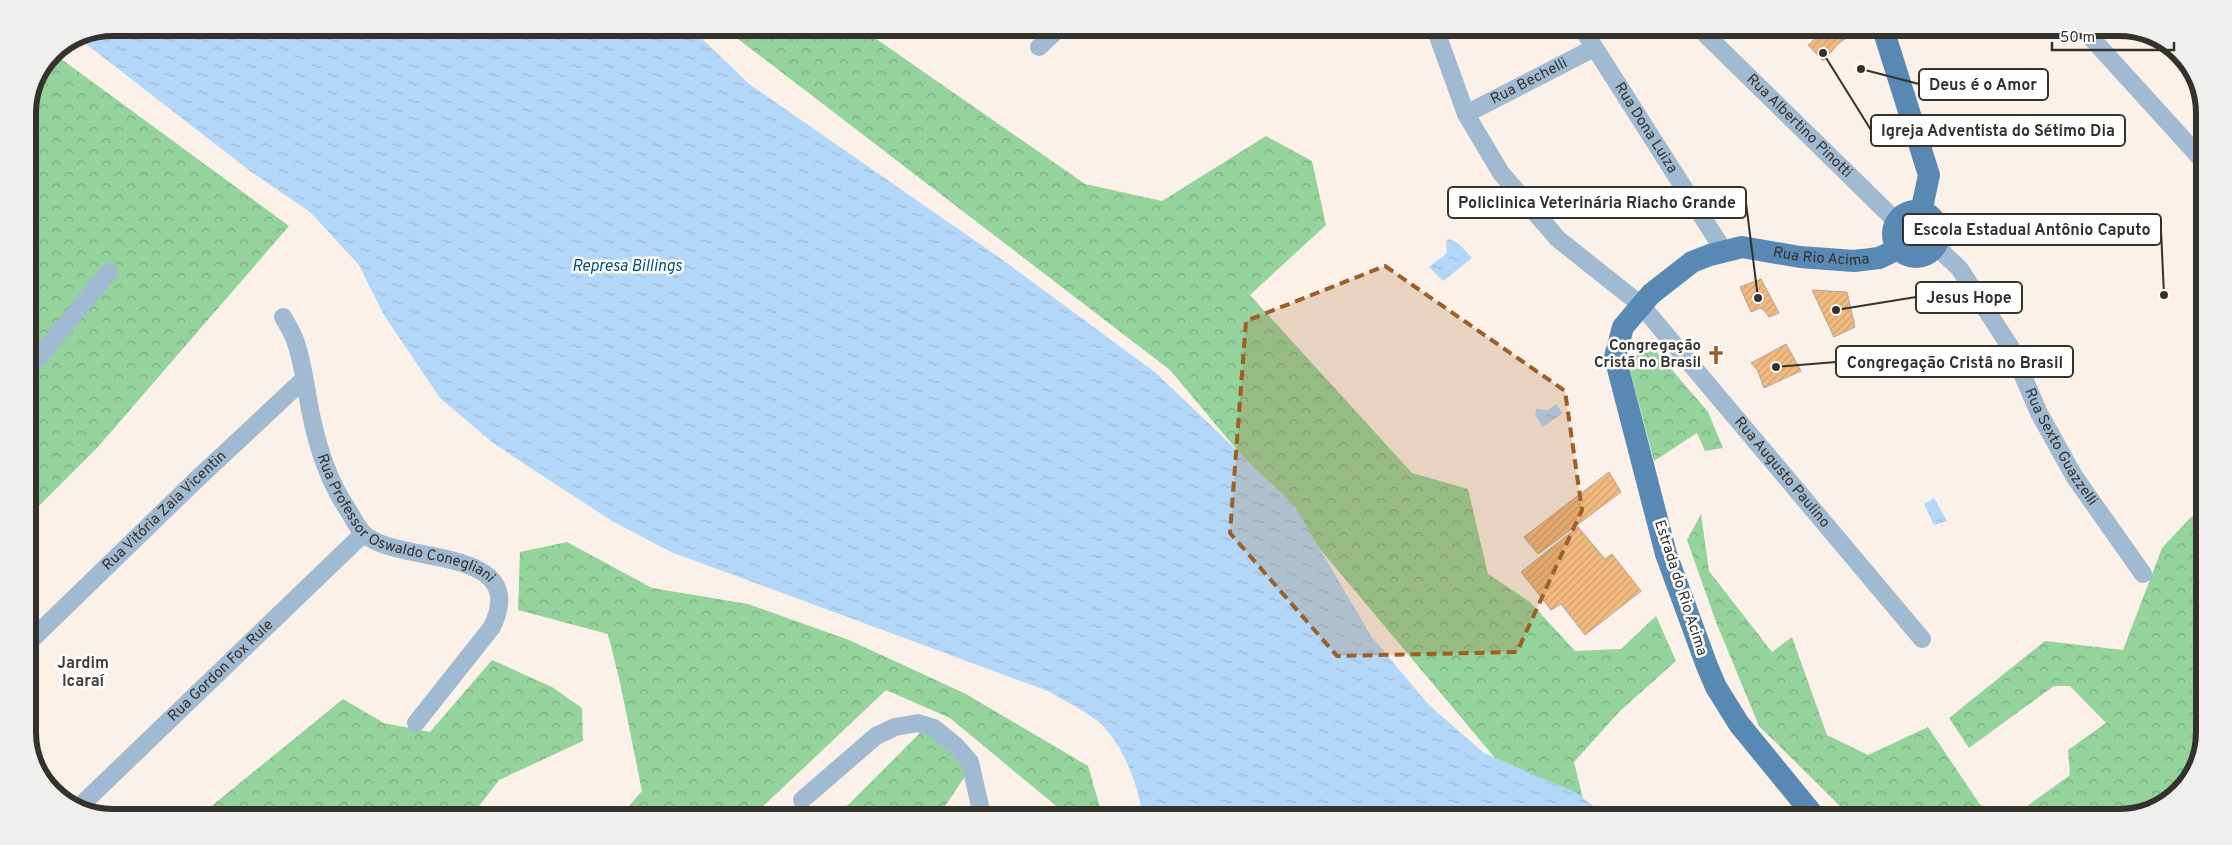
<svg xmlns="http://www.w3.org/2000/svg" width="2232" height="845" font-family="Overpass,sans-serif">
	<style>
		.forest { fill: url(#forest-crowns) }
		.water { fill: url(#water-ripples) }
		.building { fill: url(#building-hatch); stroke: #aea59c }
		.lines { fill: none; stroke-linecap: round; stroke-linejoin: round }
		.minor { stroke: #a0bad2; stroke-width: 18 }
		.major { stroke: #5889b4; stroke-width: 22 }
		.marked { fill: #9d5f25; fill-opacity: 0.2; stroke: #9d5f25; stroke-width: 4; stroke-dasharray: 10 6; stroke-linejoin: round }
		.labels { text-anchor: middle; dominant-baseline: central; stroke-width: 5; stroke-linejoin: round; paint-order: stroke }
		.street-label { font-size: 15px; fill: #35312d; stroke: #fff }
		.poi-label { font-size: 15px; font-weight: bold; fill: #35312d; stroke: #fff; text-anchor: end }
		.water-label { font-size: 16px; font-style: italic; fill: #054f7f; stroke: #fff }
		.neighbourhood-label { font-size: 16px; font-weight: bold; fill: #453d36; stroke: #fff }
		.rim { fill: none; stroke: #35312d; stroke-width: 6 }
		.leader { fill: none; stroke: #35312d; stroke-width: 2 }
		.callout-dot { fill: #35312d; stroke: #fff; stroke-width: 2 }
		.callout { fill: #fff; stroke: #35312d; stroke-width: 2 }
		.callout-label { font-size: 16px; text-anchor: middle; font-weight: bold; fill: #35312d }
	</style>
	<defs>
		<pattern id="forest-crowns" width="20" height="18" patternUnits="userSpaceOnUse" patternTransform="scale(1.25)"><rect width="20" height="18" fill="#95d39c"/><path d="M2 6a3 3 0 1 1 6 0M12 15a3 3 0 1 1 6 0" fill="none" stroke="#7aac80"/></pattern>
		<pattern id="water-ripples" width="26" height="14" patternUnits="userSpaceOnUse" patternTransform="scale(1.25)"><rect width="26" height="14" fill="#b3d7f8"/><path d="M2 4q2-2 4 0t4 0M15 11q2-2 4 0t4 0" fill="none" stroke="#9bb9d5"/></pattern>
		<pattern id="building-hatch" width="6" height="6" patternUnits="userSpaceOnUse" patternTransform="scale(1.25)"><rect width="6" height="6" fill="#f3ba80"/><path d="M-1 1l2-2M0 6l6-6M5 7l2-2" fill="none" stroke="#d1a06f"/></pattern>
	</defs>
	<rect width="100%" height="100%" fill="#fbf1e8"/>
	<path class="forest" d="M725 29H862L1085 184 1162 201 1266 136 1312 161 1326 225 1250 295 1412 473 1468 489 1488 574 1530 602 1575 651 1621 649 1656 616 1676 661 1620 711 1574 762 1584 803 1536 807 1170 370Z
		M53 53 289 226 97 448 28 517V108Z
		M1650 344 1708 412 1723 448 1705 451 1697 433 1654 461 1630 370 1640 347Z
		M2202 509 2200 759 2171 800 2119 817H2006L2023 809 2070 775 2068 750 2106 723 2070 686H2054L1969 748 1949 718 2045 641 2123 650 2162 548 2189 519Z
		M1701 514 1709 571 1772 652 1792 637 1827 735 1868 755 1928 727 1979 803 1995 817H1851L1759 726 1716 622 1687 540Z
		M567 542 652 588 748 604 849 640 966 694 1088 766 1100 807 1096 815H1067L950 718 886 690 755 814H622L642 791 621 687 608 634 518 610 520 552Z
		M492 660 552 687 582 708 583 741 499 780 473 814 203 813 343 699 384 723 430 732Z
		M929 724 978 757 939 815H838Z"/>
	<path class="water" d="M114 28 692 29 749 84 1000 258 1156 373 1294 505 1371 636 1429 705 1484 753 1575 792 1607 816 1142 815C1138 784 1124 747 1101 724 1090 713 1062 700 1048 691L671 552 612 521 526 465 492 442 440 398 384 315 359 265 310 212 250 171 77 37 81 34Z
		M1449 239 1459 244 1472 258 1443 281 1429 267 1447 253 1446 241Z
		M1556 404 1563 413 1543 427 1535 415 1536 409 1548 410Z
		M1934 498 1947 521 1934 525 1924 504Z"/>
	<path class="building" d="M1824 31H1857L1839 43 1823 61 1808 45Z
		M1761 279 1779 313 1769 317 1764 310 1760 308 1751 312 1740 287Z
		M1812 290 1847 292 1855 327 1834 337Z
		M1786 344 1801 371 1764 388 1758 371 1751 363Z
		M1609 472 1621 492 1538 554 1524 537Z
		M1578 527 1605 559 1612 554 1641 591 1585 635 1561 604 1551 610 1521 572Z"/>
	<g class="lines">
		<g class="minor">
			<path id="s1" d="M1436 31 1466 114 1501 173 1558 239 1641 305 1922 639"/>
			<path id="s2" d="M1584 31 1724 251"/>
			<path id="s3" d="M1702 31 1896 221"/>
			<path d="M2086 32 2204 162"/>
			<path d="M1039 47 1057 30"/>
			<path id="s4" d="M1466 114 1594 48"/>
			<path id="s5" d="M1937 244 1945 255 1959 268 2011 348 2039 413 2074 476 2143 574"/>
			<path id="s6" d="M283 317C287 324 292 332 295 340 304 365 306 393 312 419 319 452 329 482 348 510 353 518 358 529 365 535 401 565 531 545 492 627L416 723"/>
			<path d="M28 370 109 272"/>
			<path id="s7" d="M28 643 195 481 303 380"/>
			<path d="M802 800 876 736 895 727 918 723 934 728 956 746 970 762 982 815"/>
			<path id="s8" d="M78 808 363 534"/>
		</g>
		<g class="major">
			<path d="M1884 32 1929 175 1921 212"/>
			<circle cx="1916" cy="234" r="23"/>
			<path id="s9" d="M1815 817 1739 724 1716 687 1707 666 1666 554 1615 357 1623 327 1651 294 1692 262 1710 255 1742 247 1800 257 1854 261 1879 258 1898 249"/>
		</g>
	</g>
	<path class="marked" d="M1385 266 1565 391 1582 510 1517 652 1337 656 1230 533 1246 321Z"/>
	<defs>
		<g id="church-bare" transform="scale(1.5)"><path d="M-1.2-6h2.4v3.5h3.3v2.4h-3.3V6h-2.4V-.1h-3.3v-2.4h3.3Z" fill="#9d5f25" stroke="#fff" stroke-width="2.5" paint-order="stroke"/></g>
	</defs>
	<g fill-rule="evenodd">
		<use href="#church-bare" x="1716" y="355"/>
	</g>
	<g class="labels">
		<g class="street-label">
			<text stroke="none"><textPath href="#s4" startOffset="71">Rua Bechelli</textPath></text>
			<text stroke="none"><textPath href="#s3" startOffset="136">Rua Albertino Pinotti</textPath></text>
			<text stroke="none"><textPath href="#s2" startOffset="115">Rua Dona Luiza</textPath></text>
			<text stroke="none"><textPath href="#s9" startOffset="768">Rua Rio Acima</textPath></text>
			<text stroke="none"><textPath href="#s5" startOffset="239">Rua Sexto Guazzelli</textPath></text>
			<text stroke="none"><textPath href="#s1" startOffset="569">Rua Augusto Paulino</textPath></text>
			<text stroke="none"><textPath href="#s7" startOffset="190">Rua Vitória Zaia Vicentin</textPath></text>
			<text stroke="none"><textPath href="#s6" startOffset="258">Rua Professor Oswaldo Conegliani</textPath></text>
			<text transform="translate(1680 588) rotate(72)">Estrada do Rio Acima</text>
			<text stroke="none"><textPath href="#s8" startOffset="198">Rua Gordon Fox Rule</textPath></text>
		</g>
		<g class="poi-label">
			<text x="1701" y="346">Congregação<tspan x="1701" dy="17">Cristã no Brasil</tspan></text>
		</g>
		<g class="water-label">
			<text x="627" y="267">Represa Billings</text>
		</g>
		<g class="neighbourhood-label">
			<text x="83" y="664">Jardim<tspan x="83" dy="18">Icaraí</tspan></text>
		</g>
	</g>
	<path d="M0 0H2232V845H0ZM113 36H2119A77 77 0 0 1 2196 113V732A77 77 0 0 1 2119 809H113A77 77 0 0 1 36 732V113A77 77 0 0 1 113 36Z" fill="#efefee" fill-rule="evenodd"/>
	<path class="rim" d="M113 36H2119A77 77 0 0 1 2196 113V732A77 77 0 0 1 2119 809H113A77 77 0 0 1 36 732V113A77 77 0 0 1 113 36Z"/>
	<path class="leader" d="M1861 69L1919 84M1823 53L1871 130M1758 298L1746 203M2164 295L2161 230M1836 310L1916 297M1776 367L1836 362"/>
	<g class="callout-dot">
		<circle cx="1861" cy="69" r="5"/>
		<circle cx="1823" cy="53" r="5"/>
		<circle cx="1758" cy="298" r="5"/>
		<circle cx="2164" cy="295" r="5"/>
		<circle cx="1836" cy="310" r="5"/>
		<circle cx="1776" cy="367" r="5"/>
	</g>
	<g class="callout">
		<rect x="1919" y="69" width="129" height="31" rx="5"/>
		<rect x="1871" y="115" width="254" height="31" rx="5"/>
		<rect x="1448" y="187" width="298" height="31" rx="5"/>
		<rect x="1903" y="214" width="258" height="31" rx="5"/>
		<rect x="1916" y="282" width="106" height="31" rx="5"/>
		<rect x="1836" y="346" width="237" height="31" rx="5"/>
	</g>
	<g class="callout-label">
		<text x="1983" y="90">Deus é o Amor</text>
		<text x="1998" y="136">Igreja Adventista do Sétimo Dia</text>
		<text x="1597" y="208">Policlinica Veterinária Riacho Grande</text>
		<text x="2032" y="235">Escola Estadual Antônio Caputo</text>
		<text x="1969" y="303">Jesus Hope</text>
		<text x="1955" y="368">Congregação Cristâ no Brasil</text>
	</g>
	<path d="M2052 42v8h122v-8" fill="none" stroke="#35312d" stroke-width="2.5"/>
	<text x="2060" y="42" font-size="15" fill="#35312d" stroke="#ffffff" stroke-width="4" paint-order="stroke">50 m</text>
</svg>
